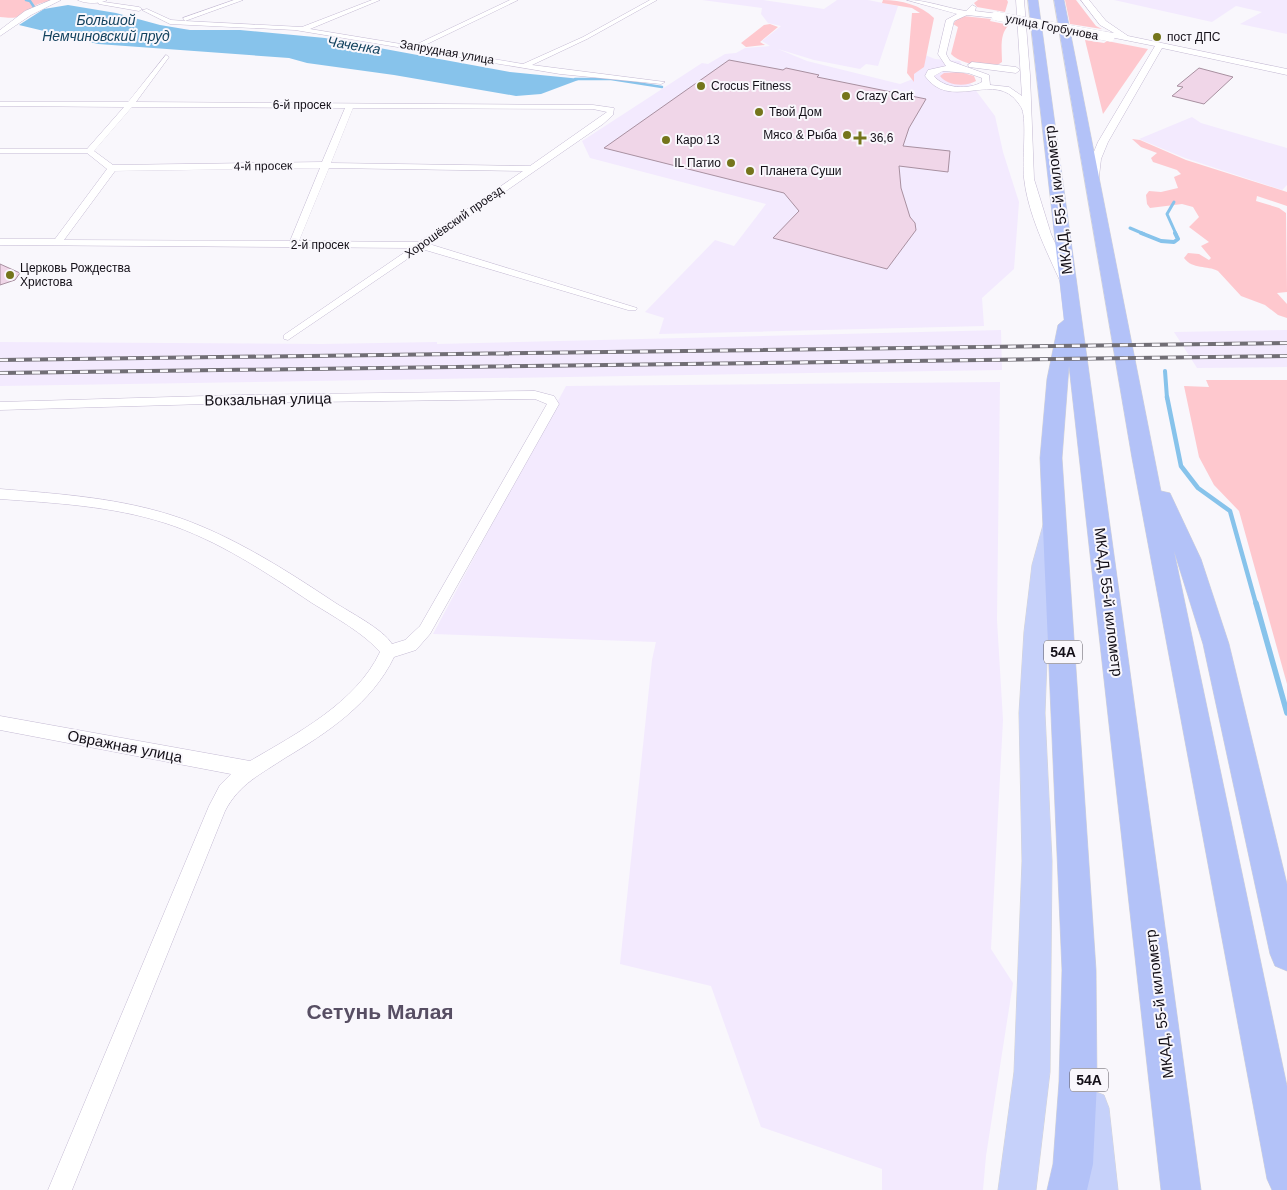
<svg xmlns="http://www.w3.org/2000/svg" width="1287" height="1190" font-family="Helvetica,sans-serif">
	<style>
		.built { fill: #f3eafe }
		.green { fill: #fec8ce }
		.water { fill: #87c3eb }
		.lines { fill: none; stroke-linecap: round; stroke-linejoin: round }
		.stream-far4 { stroke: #87c3eb; stroke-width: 2.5 }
		.stream-far3 { stroke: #87c3eb; stroke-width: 3 }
		.stream-far2 { stroke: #87c3eb; stroke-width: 4 }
		.stream-far1 { stroke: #87c3eb; stroke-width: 4.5 }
		.stream { stroke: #87c3eb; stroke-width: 5.5 }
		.building { fill: #f0d6e8; stroke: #a890a0 }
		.minor-casing { stroke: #c4bad3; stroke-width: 1 }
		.tertiary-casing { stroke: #c4bad3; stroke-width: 1 }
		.primary-casing { stroke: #d5d4d5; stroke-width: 1 }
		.trunk-casing { stroke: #d5d4d5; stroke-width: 1 }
		.minor { fill: #fff; fill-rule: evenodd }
		.tertiary { fill: #fff; fill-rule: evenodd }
		.primary { fill: #c6d1fa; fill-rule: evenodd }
		.trunk { fill: #b3c2f8; fill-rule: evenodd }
		.rail-casing { stroke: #716e75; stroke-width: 4 }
		.rail { stroke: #f9f7fc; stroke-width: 2.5; stroke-dasharray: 8; stroke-linecap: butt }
		.tertiary-bridge-casing { stroke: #c4bad3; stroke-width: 9; stroke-linecap: butt }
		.tertiary-bridge { stroke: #fff; stroke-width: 9 }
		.poi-dot { fill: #74751b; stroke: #f9f7fc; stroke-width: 2 }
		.labels { text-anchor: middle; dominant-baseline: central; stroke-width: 4; stroke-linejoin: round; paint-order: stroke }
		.far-street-label { font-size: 12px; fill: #130f17; stroke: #f9f7fc }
		.far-poi-label { font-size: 12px; fill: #130f17; stroke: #f9f7fc; text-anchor: start }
		.far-water-label { font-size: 14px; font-style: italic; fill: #13425e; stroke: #f9f7fc }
		.shield { fill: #f9f7fc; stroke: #58555c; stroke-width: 1 }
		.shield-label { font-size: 14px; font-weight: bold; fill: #130f17 }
		.street-label { font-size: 15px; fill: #130f17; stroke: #f9f7fc }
		.near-quarter-label { font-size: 21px; font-weight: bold; fill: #574e63; stroke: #f9f7fc }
	</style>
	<rect width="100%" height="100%" fill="#f9f7fc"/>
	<path class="built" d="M702 0H763L824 9 837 0H868L898 6 878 66 866 64 860 69 814 60 778 49 807 61 900 84 913 79 908 70 925 55 935 59 960 61 968 80 995 116 1003 152 1019 202 1014 269 982 298 984 326 659 334 664 318 645 312 715 240 734 246 766 204 590 158 582 141 702 63 708 64 725 54 736 53 745 48 770 46 762 41 781 26 768 23 761 14 762 8Z
		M1114 0H1287V34L1240 24 1262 12 1236 6 1212 22Z
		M1192 117 1201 123 1287 148V185L1282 190 1185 158 1139 139Z
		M1001 330 1002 370 0 386V342L322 344 437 342V344Z
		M1287 330V367L1197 368 1174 332Z
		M1000 382 997 620 1003 720 991 949 1013 983 986 1156 983 1190H882V1169L761 1127 711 986 620 964 652 660 656 642 433 634 566 386Z"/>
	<path class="green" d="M0 0H52C47 2 38 3 33 7 20 18 17 19 0 17Z
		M883 0C901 0 921 5 934 18L924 67 914 74V82L907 73 912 13H920L912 8 882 3Z
		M978 0H1007L1008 2 1005 12 977 7 974 3Z
		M1065 0H1076L1096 26 1102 29 1070 24Z
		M963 16 991 19 990 21 1009 25C999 34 1002 50 1002 62 991 71 960 64 951 54L958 27 953 24 958 18Z
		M770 24 778 27 760 42 765 45 746 47 741 43 764 25Z
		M1085 40 1104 43 1107 41 1148 49 1103 114Z
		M960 72 974 76 976 81C966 87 947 86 940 76L944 73Z
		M1132 139 1140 140 1186 160 1287 192V206L1257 196 1256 201 1279 208 1286 213 1287 292 1277 293 1287 304V318L1278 315 1265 305 1241 296 1218 271C1207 265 1193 270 1184 258L1188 253 1199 254 1209 260 1211 258 1201 246 1209 242 1189 227 1199 217 1193 207 1182 204 1150 208 1147 204 1146 195 1149 191 1161 192 1178 188 1174 177 1181 174 1177 170 1153 162 1151 158 1157 153 1141 147Z
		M1206 380H1287V684L1239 511 1214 485 1199 457 1184 386 1209 387Z"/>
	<path class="water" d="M68 5 116 13 160 25 190 30H240L325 38 510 72 581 79 541 94 516 96 394 75 307 63 289 58 98 44 19 25 44 9Z"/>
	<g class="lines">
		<path class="stream-far4" d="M26 0 30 1 34 7
			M575 79H611L662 87"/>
		<path class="stream-far3" d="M1174 202 1167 214 1176 234
			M1130 228 1144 234"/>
		<path class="stream-far2" d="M1141 233 1161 241 1174 242 1178 239 1175 233
			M1165 371 1167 398"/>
		<path class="stream-far1" d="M1167 397 1181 466 1198 488 1230 511 1256 604"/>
		<path class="stream" d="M1256 603 1287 713"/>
	</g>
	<path class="building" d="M729 60 783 70 786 68 819 75 817 77 926 99 909 128 903 146 950 151 948 172 899 166 901 188 910 217 915 223 916 230 887 269 773 238 799 211 784 193 604 148Z
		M1199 68 1233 77 1204 104 1172 96 1183 87 1177 86Z
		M0 264 20 273 15 280 0 285Z"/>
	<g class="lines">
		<g class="minor-casing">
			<path id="minor" d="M234 0H243L185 21 302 27 372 0H380L310 29 413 46 510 0H518L421 47 523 64 583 37 650 0H657L587 39 532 65 665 82 661 84 560 74 295 30 170 24 142 10 147 9 171 20 185 21 183 18Z
				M97 1 139 7 142 9 139 11 99 4Z
				M166 55 169 57 136 102 593 105 614 108 613 115 603 124 429 244 637 308 636 310H628L422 249 288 340 284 339V335L411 248 0 245V239H55L107 169 87 153H0V149H87L124 107 0 106V102H128ZM132 107 345 108 322 162 113 165 94 151ZM353 108 593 109 607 112 530 166 331 163ZM320 168 290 241 64 240 115 171ZM329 168 523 171 419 242 299 241Z
				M535 391 554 396 559 404 430 634 416 650 394 657C372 703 327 733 285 758 261 774 239 784 225 811L72 1190H48L209 806 220 785 231 774 0 730V716L250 761C296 734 356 703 380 652 365 634 333 616 312 603 267 573 218 540 165 523 112 506 55 503 0 499V489C61 494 122 498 180 518 234 537 286 570 334 602 349 612 383 629 392 644L405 640 420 626 547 404 535 399 240 403 0 410V402L240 395Z"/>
		</g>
		<g class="tertiary-casing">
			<path id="tertiary" d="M51 0H61L31 15 0 36V30L25 11Z
				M78 0H107C101 4 84 4 78 0Z
				M907 0C927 0 946 8 966 11L972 5 976 7 975 11 999 14 1000 16 996 18 967 15 954 21 946 54 950 61 989 75 990 85 1009 87 1022 96 1016 0H1024L1030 75 1034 179 1051 234 1073 283 1072 286 1067 287 1061 283C1046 250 1028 214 1024 178 1022 162 1027 121 1022 109 1021 106 1016 100 1013 97 989 75 949 110 925 76L928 70 946 66 938 54 946 20 957 14ZM943 71 968 73 982 78V82C969 90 944 89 934 76Z
				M1081 0H1089L1106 21 1128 36 1287 69V75L1162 48 1108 142 1101 159 1098 185 1096 187H1088L1086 185 1091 159 1098 142 1155 46 1105 36V32L1114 33 1100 25Z
				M972 62 1016 67 1020 70 1016 73 969 67 968 65Z"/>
		</g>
		<g class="primary-casing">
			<path id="primary" d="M1051 523 1059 525 1062 531 1056 565 1048 632 1045 713 1052 861 1050 1072 1036 1190H998L1014 1072 1022 861 1019 713 1024 632 1032 565 1043 525Z
				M1091 1090 1104 1095 1109 1108 1118 1190H1080L1073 1108 1078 1095Z"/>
		</g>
		<g class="trunk-casing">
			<path id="trunk" d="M1028 0H1038L1201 1190H1161L1069 366 1062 458 1096 970 1097 1082 1093 1164 1087 1190H1047L1053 1164 1059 1082 1062 970 1040 458 1047 379 1058 325 1064 320Z
				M1054 0H1064L1161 491 1170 493 1201 559 1229 644 1287 884V971L1275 966 1270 954 1203 644 1174 551 1287 1086V1190H1272L1267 1179 1132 458Z"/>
		</g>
		<use href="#minor" class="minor"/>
		<use href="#tertiary" class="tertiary"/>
		<use href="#primary" class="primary"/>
		<use href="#trunk" class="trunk"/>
		<g class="rail-casing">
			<path id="rail" d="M0 360 1287 343
				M0 373 1287 356"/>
		</g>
		<use href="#rail" class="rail"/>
		<g class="tertiary-bridge-casing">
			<path id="tertiary-bridge" d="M996 16 1110 37"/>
		</g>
		<use href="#tertiary-bridge" class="tertiary-bridge"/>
	</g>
	<g class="poi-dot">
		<circle cx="1157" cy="37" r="5"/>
		<circle cx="701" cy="86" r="5"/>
		<circle cx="846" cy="96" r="5"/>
		<circle cx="759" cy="112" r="5"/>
		<circle cx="847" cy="135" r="5"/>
		<path d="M857.5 130.5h5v5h5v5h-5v5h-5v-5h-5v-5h5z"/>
		<circle cx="666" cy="140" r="5"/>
		<circle cx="731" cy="163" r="5"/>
		<circle cx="750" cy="171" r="5"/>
		<circle cx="10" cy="275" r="5"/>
	</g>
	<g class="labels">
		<g class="far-street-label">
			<text transform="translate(1052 27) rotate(11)">улица Горбунова</text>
			<text transform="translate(447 52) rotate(10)">Запрудная улица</text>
			<text x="302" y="105">6-й просек</text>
			<text transform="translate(263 166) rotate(-1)">4-й просек</text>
			<text transform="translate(454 222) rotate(-35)">Хорошёвский проезд</text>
			<text x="320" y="245">2-й просек</text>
		</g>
		<g class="far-poi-label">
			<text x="1167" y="37">пост ДПС</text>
			<text x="711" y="86">Crocus Fitness</text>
			<text x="856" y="96">Crazy Cart</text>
			<text x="769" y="112">Твой Дом</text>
			<text x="837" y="135" text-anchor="end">Мясо &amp; Рыба</text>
			<text x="870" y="138">36,6</text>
			<text x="676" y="140">Каро 13</text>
			<text x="721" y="163" text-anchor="end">IL Патио</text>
			<text x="760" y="171">Планета Суши</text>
			<text x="20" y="268">Церковь Рождества<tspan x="20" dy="14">Христова</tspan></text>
		</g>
		<g class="far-water-label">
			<text x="106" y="20">Большой<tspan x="106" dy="16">Немчиновский пруд</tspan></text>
			<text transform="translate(354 45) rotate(9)">Чаченка</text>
		</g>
		<g class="shield">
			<rect x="1044" y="640.5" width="38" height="23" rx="4"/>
			<rect x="1070" y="1068.5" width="38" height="23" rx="4"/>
		</g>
		<g class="shield-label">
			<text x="1063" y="652">54А</text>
			<text x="1089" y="1080">54А</text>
		</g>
		<g class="street-label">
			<text transform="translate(1058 200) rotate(-97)">МКАД, 55-й километр</text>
			<text transform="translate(268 399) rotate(-1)">Вокзальная улица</text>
			<text transform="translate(1109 602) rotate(83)">МКАД, 55-й километр</text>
			<text transform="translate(125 746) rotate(11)">Овражная улица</text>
			<text transform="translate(1159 1004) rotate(-97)">МКАД, 55-й километр</text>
		</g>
		<g class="near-quarter-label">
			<text x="380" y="1011">Сетунь Малая</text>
		</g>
	</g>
</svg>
